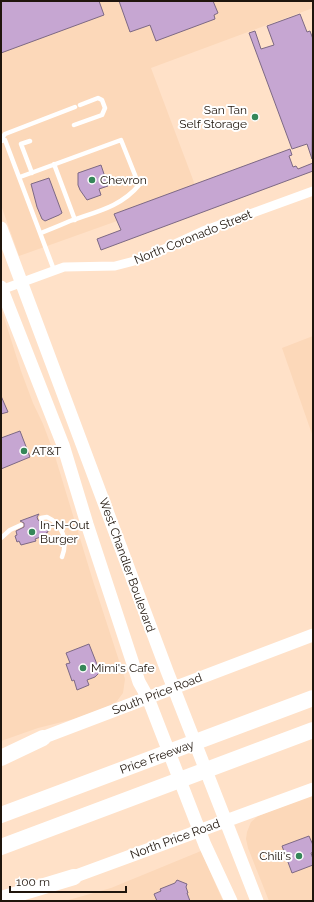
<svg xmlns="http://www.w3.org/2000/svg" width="314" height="902" font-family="Raleway,sans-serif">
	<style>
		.built { fill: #fcd8b9 }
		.building { fill: #c6a6d2; stroke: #7d6984 }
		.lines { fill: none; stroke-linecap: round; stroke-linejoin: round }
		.lane { stroke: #fff; stroke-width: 4.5 }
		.street { stroke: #fff; stroke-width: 9 }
		.secondary { stroke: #fff; stroke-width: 13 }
		.highway { stroke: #fff; stroke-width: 16 }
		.poi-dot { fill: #358759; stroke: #fff; stroke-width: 1.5 }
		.labels { text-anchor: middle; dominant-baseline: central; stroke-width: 4; stroke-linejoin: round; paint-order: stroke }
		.poi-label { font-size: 12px; fill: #1f150c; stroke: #fff; text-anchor: start }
		.street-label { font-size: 12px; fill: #1f150c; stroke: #fff }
	</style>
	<rect width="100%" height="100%" fill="#ffe1c8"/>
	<path class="built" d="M1 1H313V8L151 68 195 185 115 215 117 221 19 256 1 205Z
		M1 308 21 371 33 403 43 424 54 453 93 581 125 679 123 693 117 701 112 705 74 719 38 728 1 741Z
		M313 336V437L282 348Z
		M313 795V901H269L248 848 246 839 247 832 251 822 258 816Z
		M201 851 223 901H65L111 888Z"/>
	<path class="building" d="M1 1H99L104 15 1 53Z
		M119 1H213L218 13 214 15 215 19 156 41 150 25 130 32Z
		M300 14 307 32 310 31 313 39 312 159 307 144 292 149 249 33 255 31 261 49 274 45 267 26Z
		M290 149 292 155 289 156 293 167 296 166 298 169 313 163V171L101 250 97 239 121 230 114 214Z
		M101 165 108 186 99 189 101 195 87 200 80 190 78 185V173Z
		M49 178 62 213 59 215 45 221 42 219 37 207 31 184Z
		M1 396 8 412 1 414Z
		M20 431 30 457 1 469V438Z
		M39 514 37 517 38 520 44 524 45 523 48 532 46 533V535L35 539 36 541 21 545 19 541 17 542 15 536 17 535 16 531 24 527V523L20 521Z
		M89 644 100 672 95 677 87 680 89 685 77 690 74 680 72 681 66 664 70 663 66 653Z
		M309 836 313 845V852L311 853 313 859V865L292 873 282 846Z
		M177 880 187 884 186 887 188 893H187L190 901H157L154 894 161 891 160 889 175 883Z"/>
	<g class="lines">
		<path class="lane" d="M74 125 102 115 105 108 102 100 98 98 80 105
			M1 139 5 134 75 107
			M1 141 5 140 54 270
			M30 141 21 144 32 173
			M54 164 75 220
			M20 177 121 140 139 185C121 207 95 212 70 221 61 225 51 229 41 233
			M41 518 47 517C63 524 68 541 62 557
			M1 538 10 530 21 525"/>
		<path class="street" d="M1 290 64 267 115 266 142 259 203 231 313 191"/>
		<path class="secondary" d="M1 228 167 671 257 901
			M1 287 63 445 87 524 139 682 148 698 205 845 231 901
			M34 741 313 635
			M65 880 313 789"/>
		<path class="highway" d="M1 758 43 738
			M1 815 313 698
			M1 847 313 730
			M1 899 74 877"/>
	</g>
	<g class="poi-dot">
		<circle cx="255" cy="117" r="4"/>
		<circle cx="92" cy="180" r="4"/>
		<circle cx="24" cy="451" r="4"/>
		<circle cx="32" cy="532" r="4"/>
		<circle cx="83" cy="668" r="4"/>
		<circle cx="299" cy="856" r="4"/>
	</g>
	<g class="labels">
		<g class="poi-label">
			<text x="247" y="110" text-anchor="end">San Tan<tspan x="247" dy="14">Self Storage</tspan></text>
			<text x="100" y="180">Chevron</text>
			<text x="32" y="451">AT&amp;T</text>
			<text x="40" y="525">In-N-Out<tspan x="40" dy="14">Burger</tspan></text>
			<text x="91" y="668">Mimi's Cafe</text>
			<text x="291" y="856" text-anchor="end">Chili's</text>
		</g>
		<g class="street-label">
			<text transform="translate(193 237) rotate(-22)">North Coronado Street</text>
			<text transform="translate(127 565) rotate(70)">West Chandler Boulevard</text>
			<text transform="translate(157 694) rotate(-21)">South Price Road</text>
			<text transform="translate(157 757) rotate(-20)">Price Freeway</text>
			<text transform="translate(175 839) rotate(-20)">North Price Road</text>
		</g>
	</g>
	<rect width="314" height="902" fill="none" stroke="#1f150c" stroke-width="4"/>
	<path d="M10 886v6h116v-6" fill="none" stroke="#1f150c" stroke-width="2"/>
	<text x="16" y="886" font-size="12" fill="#1f150c" stroke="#ffffff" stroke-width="3" paint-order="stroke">100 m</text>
</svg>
